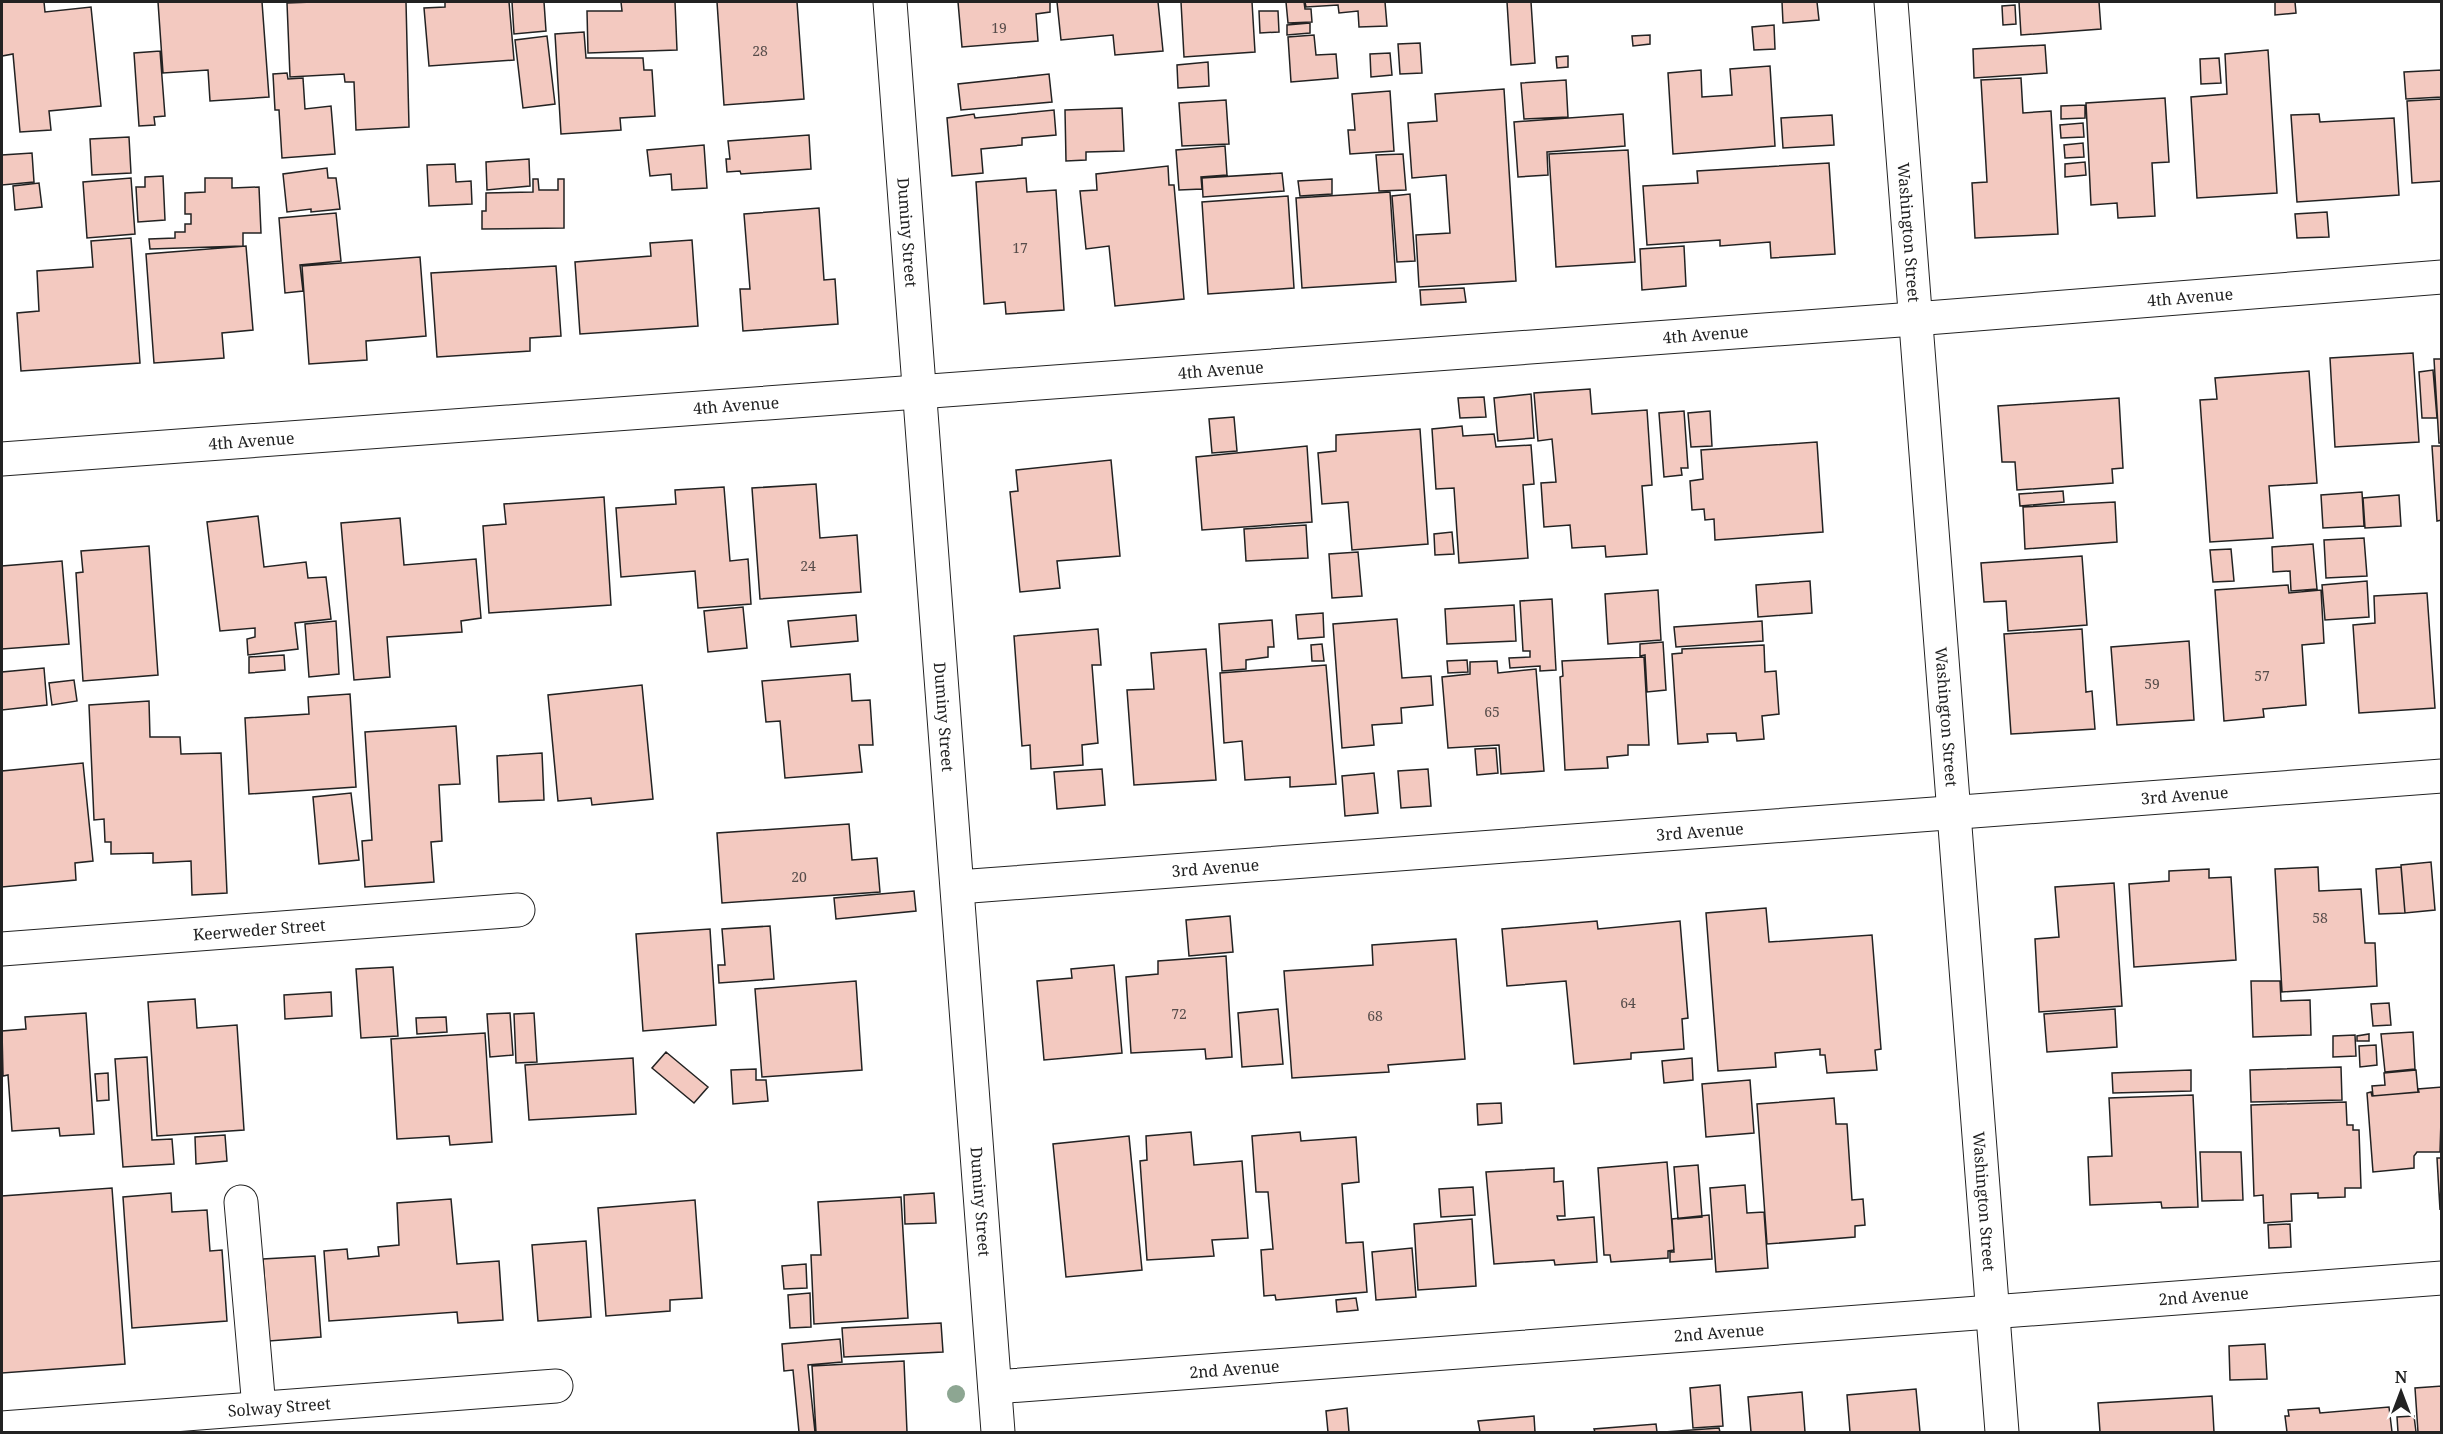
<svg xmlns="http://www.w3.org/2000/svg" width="2443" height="1434" font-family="'Noto Serif',serif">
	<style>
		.building { fill: #f3c9c0; stroke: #222; stroke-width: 1.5 }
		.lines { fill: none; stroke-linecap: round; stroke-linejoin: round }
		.minor-casing { stroke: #222; stroke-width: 35 }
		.minor { stroke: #fff; stroke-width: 33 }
		.tree { fill: #8da692 }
		.labels { text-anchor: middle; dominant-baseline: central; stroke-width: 4.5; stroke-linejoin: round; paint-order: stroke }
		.number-label { font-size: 14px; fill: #564c4a }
		.street-label { font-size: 16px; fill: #222; stroke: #fff }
	</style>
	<rect width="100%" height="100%" fill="#fff"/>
	<path class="building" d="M2 2H44L45 12 91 7 101 106 49 111 51 130 20 132 13 54 2 56Z
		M158 2H262L269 97 210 101 208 70 163 73Z
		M313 2H406L409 127 356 130 354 82H345L344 74 290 77 287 3Z
		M445 2H509L514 60 429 66 424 8 445 7Z
		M512 2H544L546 31 514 34Z
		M621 2H677H675L677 50 588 53 587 11H622Z
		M717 2H797L804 99 724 105Z
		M958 2H1050V12L1036 14 1038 41 962 47Z
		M1057 2H1158L1163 51 1115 55 1113 35 1061 40Z
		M1181 2H1252L1255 52 1184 57Z
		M1286 2H1304L1305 9H1311L1312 22 1288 23Z
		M1305 2H1385L1387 26 1359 27 1358 11 1339 13 1338 5 1306 7Z
		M1507 2H1531L1535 63 1511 65Z
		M1782 2H1817L1819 20 1783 23Z
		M2019 2H2099L2101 29 2021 35Z
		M2275 2H2295L2296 13 2275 15Z
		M2015 5 2016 24 2003 25 2002 6Z
		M1259 11H1278L1279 32 1260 33Z
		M1310 23V33L1287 35V25Z
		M1774 25 1775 49 1754 50 1752 27Z
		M584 32 586 58H643L644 70H652L655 116 620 118 621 130 561 134 555 34Z
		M1314 35 1316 55 1336 54 1338 78 1291 82 1288 37Z
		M1650 35V44L1633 46 1632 36Z
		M547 36 555 104 523 108 515 40Z
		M1420 43 1422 73 1400 74 1398 44Z
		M2045 45 2047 73 1974 78 1973 49Z
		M2268 50 2277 193 2197 198 2191 97 2227 94 2225 54Z
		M160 51 165 116 154 117 155 125 139 126 134 53Z
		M1390 53 1392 75 1371 77 1370 54Z
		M1568 56V67L1557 68 1556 57Z
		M2219 58 2221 83 2201 84 2200 59Z
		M1208 62 1209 86 1178 88 1177 65Z
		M1770 66 1775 146 1673 154 1668 73 1701 70 1702 97 1732 95 1730 69Z
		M2442 70V97L2406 99 2404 72Z
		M287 73 288 79 303 78 305 109 331 106 335 154 282 158 279 110H275L273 74Z
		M1049 74 1052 102 961 110 958 84Z
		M2021 78 2023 113 2051 111 2058 234 1975 238 1972 183 1987 182 1981 80Z
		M1566 80 1568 117 1524 119 1521 83Z
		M1504 89 1516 281 1419 287 1416 235 1450 233 1446 175 1412 178 1408 123 1437 121 1435 94Z
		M1390 91 1394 151 1350 154 1348 130H1355L1352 94Z
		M2165 98 2169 162 2152 163 2155 216 2118 218 2117 203 2091 205 2086 103Z
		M2442 99V181L2412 183 2407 101Z
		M1226 100 1229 144 1182 146 1179 103Z
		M2085 105V118L2061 119V106Z
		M1122 108 1124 151 1086 152V160L1066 161 1065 110Z
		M1054 110 1056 135 1022 138V145L981 149 983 173 952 176 947 118 974 114 975 118Z
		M1623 114 1625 146 1547 152 1548 175 1518 177 1514 122Z
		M2319 114 2320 122 2394 118 2399 195 2297 202 2291 115Z
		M1832 115 1834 145 1783 148 1781 118Z
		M2083 123 2084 137 2061 138 2060 125Z
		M809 135 811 169 741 174 740 171 727 172 726 159H730L728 141Z
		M129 137 131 173 92 175 90 139Z
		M2083 143 2084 157 2065 158 2064 145Z
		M704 145 707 188 672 190 671 174 650 176 647 150Z
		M1225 146 1227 175 1201 177 1202 189 1179 190 1176 150Z
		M1628 150 1635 262 1556 267 1549 154Z
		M32 153 34 182 2 185V155Z
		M1403 154 1406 190 1379 191 1376 155Z
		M529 159 530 186 487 190 486 162Z
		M2085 162 2086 175 2065 177V164Z
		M1829 163 1835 254 1771 258 1770 242 1720 246V240L1647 245 1643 186 1698 183 1697 171Z
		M455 164 456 182 471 181 472 204 429 206 427 165Z
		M1168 166 1169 185H1174L1184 299 1115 306 1109 246 1086 249 1080 191 1097 190 1096 174Z
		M327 168 328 178H336L340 209 311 212V209L287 212 283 174Z
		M1282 173 1284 191 1203 197 1202 178Z
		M163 176 165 220 138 222 136 187H145V177Z
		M131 178 135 234 87 238 83 182Z
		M205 178H232V188L259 187 261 233H243V246L150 249 149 239 175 238V232H185V224H191V214H185V193L205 192Z
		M1026 178 1027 192 1056 190 1064 310 1006 314 1005 302 984 304 976 182Z
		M533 179H538L539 190H558V179H564V228L482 229V211H486V193L533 192Z
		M1332 179V194L1300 196 1298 181Z
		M39 183 42 207 15 210 13 186Z
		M1390 192 1396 282 1302 288 1296 198Z
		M1410 194 1415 261 1397 262 1392 196Z
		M1288 196 1294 288 1208 294 1202 202Z
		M819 208 824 280 835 279 838 324 743 331 740 289H750L744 214Z
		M2327 212 2329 237 2297 238 2295 214Z
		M336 213 341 261 300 265 303 291 285 293 279 218Z
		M131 238 140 363 21 371 17 313 39 311 37 271 93 267 91 241Z
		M692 240 698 326 580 334 575 262 651 256 650 243Z
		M246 246 253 330 222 333 224 358 154 363 146 254Z
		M1684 246 1686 286 1642 290 1640 249Z
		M420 257 426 336 366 341 367 360 309 364 302 266Z
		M556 266 561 336 530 338V351L437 357 431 273Z
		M1464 288 1466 302 1421 305 1420 290Z
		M2413 353 2419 442 2335 447 2330 358Z
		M2434 359H2442V443H2439Z
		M2433 370 2437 418H2422L2419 372Z
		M2309 371 2317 483 2269 486 2273 538 2210 542 2200 400 2217 399 2215 378Z
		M1590 389 1592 414 1647 410 1652 485 1642 486 1647 554 1606 557 1605 546 1572 548 1570 525 1544 527 1541 483 1556 482 1552 439 1538 441 1534 393Z
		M1531 394 1534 438 1498 441 1494 398Z
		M1484 397 1486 417 1460 418 1458 398Z
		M2119 398 2123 468 2112 469 2113 483 2017 490 2015 462H2002L1998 406Z
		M1684 411 1688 468H1681L1682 475 1664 477 1659 413Z
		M1710 411 1712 446 1691 447 1688 413Z
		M1234 417 1237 451 1212 453 1209 419Z
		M1462 426 1463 436 1494 434 1496 447 1531 445 1534 484 1523 485 1528 558 1459 563 1454 488 1436 489 1432 429Z
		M1420 429 1428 544 1352 550 1348 502 1322 504 1318 453 1336 451V435Z
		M1817 442 1823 532 1715 540 1714 519 1705 520 1704 509 1692 510 1690 481 1703 479 1701 450Z
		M1307 446 1312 522 1202 530 1196 457Z
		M2432 446H2442V520L2437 521Z
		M1111 460 1120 556 1057 561 1060 588 1020 592 1010 492 1018 491 1016 470Z
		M816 484 820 538 857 535 861 592 760 599 752 488Z
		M724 487 730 561 748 559 751 604 698 608 695 571 621 577 616 508 676 504 675 490Z
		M2063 491 2064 502 2020 506 2019 494Z
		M2362 492 2364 526 2323 528 2321 495Z
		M2399 495 2401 526 2365 528 2363 498Z
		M604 497 611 605 489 613 483 526 506 524 504 504Z
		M2115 502 2117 542 2025 549 2023 507Z
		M258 516 264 567 306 562 308 578 326 577 331 619 295 623 298 649 248 655 247 639 255 637V628L220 631 207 522Z
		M400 518 404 565 476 559 481 618 461 621 462 632 387 637 390 677 354 680 341 523Z
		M1306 525 1308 558 1246 561 1244 529Z
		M1452 532 1454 554 1435 555 1434 534Z
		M2364 538 2367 576 2326 578 2324 540Z
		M2313 544 2317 589 2291 591 2290 571 2273 572 2272 547Z
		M149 546 158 675 83 681 76 573 83 572 81 551Z
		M2231 549 2234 581 2213 582 2210 550Z
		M1358 552 1362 596 1332 598 1329 554Z
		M2082 556 2087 625 2008 631 2006 601 1984 602 1981 563Z
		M62 561 69 644 2 649V566Z
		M1810 581 1812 613 1758 617 1756 585Z
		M2367 581 2369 617 2325 620 2322 585Z
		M2288 585 2289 593 2321 590 2324 643 2302 645 2306 705 2263 709 2264 717 2224 721 2215 590Z
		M1658 590 1661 640 1608 644 1605 594Z
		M2427 593 2435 708 2359 713 2353 625 2375 623 2374 596Z
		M1552 599 1556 670 1540 671V666L1510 668 1509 658 1530 657V651H1523L1520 601Z
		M1514 605 1516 641 1447 644 1445 609Z
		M743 607 747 648 708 652 704 611Z
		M1323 613 1324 637 1298 639 1296 615Z
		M856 615 858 641 791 647 788 621Z
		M1397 619 1402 678 1431 676 1433 705 1401 708 1402 723 1372 725 1374 745 1342 748 1333 624Z
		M1272 620 1274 647H1268V657L1246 660V669L1222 671 1219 624Z
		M336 621 339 674 309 677 305 624Z
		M1762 621 1763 641 1676 647 1674 627Z
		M1098 629 1101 665H1092L1098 743 1082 745 1083 765 1031 769 1030 745 1022 746 1014 636Z
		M2082 629 2086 692 2092 691 2095 729 2011 734 2004 634Z
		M2189 641 2194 720 2117 725 2111 647Z
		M1663 642 1666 690 1647 692 1645 655 1640 656V644Z
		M1322 644 1324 661H1312L1311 645Z
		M1764 645 1765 672 1776 671 1779 714 1762 716 1764 739 1737 741 1736 733 1707 734 1708 742 1678 744 1672 654 1682 653V649Z
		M1206 649 1216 780 1134 785 1127 690 1154 689 1151 653Z
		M284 655 285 670 249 673V657Z
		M1644 657 1649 745H1628V755L1607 757 1608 768 1565 770 1560 677 1563 676 1562 661Z
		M1467 660 1468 672 1448 673 1447 661Z
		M1497 661 1498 673 1536 669 1544 771 1501 774 1499 745 1448 748 1442 677 1470 674V662Z
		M1326 665 1336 784 1290 787V777L1245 780 1242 741 1224 743 1220 673Z
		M44 668 47 705 2 710V672Z
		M850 674 852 701 870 700 873 745H859L862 772 785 778 780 721 766 722 762 681Z
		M74 680 77 701 52 705 49 683Z
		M642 685 653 799 592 805 591 798 558 801 548 695Z
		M350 694 356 787 249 794 245 718 309 714 308 697Z
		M149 701 150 737H180L181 754 221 753 227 893 192 895 191 861 153 863V853L111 854V842H105L104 819 94 820 89 705Z
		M456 726 460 784 439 785 442 841 431 842 434 882 365 887 362 841 372 840 365 732Z
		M1496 748 1498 773 1477 775 1475 749Z
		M542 753 544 800 499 802 497 756Z
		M83 763 93 861 75 863 76 880 2 887V771Z
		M1102 769 1105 805 1057 809 1054 772Z
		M1428 769 1431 806 1401 808 1398 771Z
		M1374 773 1378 813 1345 816 1342 776Z
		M351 793 359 860 319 864 313 797Z
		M849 824 852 860 877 858 880 892 722 903 717 833Z
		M2431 862 2435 910 2405 913 2401 865Z
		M2318 867 2319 891 2361 889 2365 943H2375L2377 986 2282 992 2275 869Z
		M2401 867 2405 913 2379 914 2376 869Z
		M2209 869V878L2231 877 2236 960 2134 967 2129 884 2169 881V871Z
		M2114 883 2122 1006 2039 1012 2035 939 2059 937 2055 887Z
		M914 891 916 911 836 919 834 898Z
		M1766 908 1769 942 1872 935 1881 1049 1875 1050 1877 1070 1827 1073 1825 1055H1820V1049L1775 1053 1776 1067 1718 1071 1706 913Z
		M1230 916 1233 952 1189 956 1186 920Z
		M1597 921 1598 929 1680 921 1688 1018 1682 1019 1684 1049 1631 1053V1059L1574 1064 1566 981 1507 986 1502 929Z
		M770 926 774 979 719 983 718 965H725L722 929Z
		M710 929 716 1025 643 1031 636 934Z
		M1456 939 1465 1059 1388 1065 1389 1072 1292 1078 1284 971 1373 965 1372 945Z
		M1226 956 1232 1057 1206 1059 1205 1049 1131 1053 1126 977 1158 974V961Z
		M1114 965 1122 1053 1044 1060 1037 981 1072 978 1071 969Z
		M393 967 398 1036 361 1038 356 969Z
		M856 981 862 1070 762 1077 755 989Z
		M2251 981H2280L2281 1001 2310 1000 2311 1035 2253 1037Z
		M331 992 332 1016 285 1019 284 995Z
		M195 999 197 1028 237 1025 244 1130 157 1136 148 1002Z
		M2389 1003 2391 1025 2373 1026 2371 1004Z
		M1278 1009 1283 1064 1242 1067 1238 1013Z
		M2115 1009 2117 1047 2047 1052 2044 1014Z
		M86 1013 94 1134 60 1136 59 1128 12 1131 8 1075 3 1076 2 1031 26 1029 25 1017Z
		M510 1013 513 1055 490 1057 487 1014Z
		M534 1013 537 1062 516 1063 514 1014Z
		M446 1017 447 1032 417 1034 416 1018Z
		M2413 1032 2415 1069 2385 1072 2381 1034Z
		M485 1033 492 1142 450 1145 449 1136 397 1139 391 1039Z
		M2369 1034V1041H2357V1036Z
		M2355 1035 2356 1056 2333 1057V1036Z
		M2376 1045 2377 1065 2360 1067 2359 1046Z
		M666 1052 708 1087 694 1103 652 1068Z
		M147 1057 152 1140 172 1139 174 1164 123 1167 115 1059Z
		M633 1058 636 1114 529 1120 525 1065Z
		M1692 1058 1693 1080 1664 1083 1662 1061Z
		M2341 1067 2342 1100 2251 1102 2250 1070Z
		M756 1069V1080H766L768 1101 733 1104 731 1070Z
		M2191 1070V1091L2113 1093 2112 1073Z
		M2416 1070 2418 1092 2373 1096 2372 1086 2385 1085 2384 1073Z
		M108 1073 109 1100 97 1101 95 1074Z
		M1750 1080 1754 1133 1706 1137 1702 1084Z
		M2442 1087 2440 1152H2417L2414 1156V1168L2373 1172 2367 1093 2371 1092 2372 1096 2419 1092 2418 1089Z
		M2193 1095 2198 1207 2162 1208 2161 1202 2090 1205 2088 1157 2112 1156 2109 1098Z
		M1834 1098 1836 1124H1847L1852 1200 1863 1199 1865 1225 1855 1226V1237L1767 1244 1757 1104Z
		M2346 1102 2347 1125H2353V1130H2359L2361 1188H2345V1197L2318 1198V1193L2291 1194 2292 1221 2264 1223 2263 1195 2254 1196 2251 1105Z
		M1501 1103 1502 1123 1478 1125 1477 1104Z
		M1191 1132 1194 1165 1242 1161 1248 1238 1212 1240 1214 1256 1147 1260 1140 1161 1147 1160 1146 1136Z
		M1300 1132 1301 1141 1356 1137 1359 1182 1342 1184 1346 1243 1363 1242 1367 1292 1276 1300 1275 1295 1264 1296 1261 1250 1273 1249 1268 1192H1256L1252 1136Z
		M225 1135 227 1161 196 1164 195 1137Z
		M1129 1136 1142 1270 1066 1277 1053 1144Z
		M2200 1152H2241L2243 1200 2202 1201Z
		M2437 1158H2442L2440 1210Z
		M1667 1162 1674 1250 1668 1251V1258L1611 1262 1610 1255H1604L1598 1168Z
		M1698 1165 1702 1217 1678 1219 1674 1167Z
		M1554 1168V1182L1563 1181 1565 1216H1557L1558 1220 1594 1217 1597 1262 1555 1265 1554 1260 1494 1264 1486 1172Z
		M1745 1185 1747 1213 1764 1212 1768 1268 1716 1272 1710 1188Z
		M1473 1187 1475 1215 1441 1217 1439 1189Z
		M112 1188 125 1364 2 1373V1196Z
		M171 1193 172 1212 207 1210 210 1251 222 1250 227 1321 132 1328 123 1197Z
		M934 1193 936 1223 905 1224 904 1195Z
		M901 1197 908 1318 814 1324 811 1255H821L818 1202Z
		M451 1199 457 1264 499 1261 503 1320 458 1323 457 1312 329 1321 324 1251 347 1249 348 1259 379 1256 378 1247 399 1245 397 1203Z
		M695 1200 702 1298 670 1300V1311L606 1316 598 1208Z
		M1709 1215 1712 1259 1670 1262V1252H1674L1672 1219Z
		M1472 1219 1476 1286 1418 1290 1414 1224Z
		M2290 1224 2291 1247 2269 1248 2268 1225Z
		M586 1241 591 1317 538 1321 532 1245Z
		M1412 1248 1416 1297 1376 1300 1372 1252Z
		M315 1256 321 1337 269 1341 263 1259Z
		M806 1264 807 1288 784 1289 782 1266Z
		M810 1293 811 1327 790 1328 788 1295Z
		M1356 1298 1358 1310 1337 1312 1336 1300Z
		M941 1323 943 1352 844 1357 842 1328Z
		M840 1339 842 1362 808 1365 815 1432H799L793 1370 784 1371 782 1344Z
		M2265 1344 2267 1379 2230 1380 2229 1346Z
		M904 1361 907 1432H816L812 1366Z
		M1720 1385 1723 1426 1693 1428 1690 1388Z
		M2442 1386V1432H2418L2415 1388Z
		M1916 1389 1920 1432H1850L1847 1395Z
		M1802 1392 1805 1432H1751L1748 1397Z
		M2212 1396 2214 1432H2100L2098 1403Z
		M2389 1407 2392 1432H2287L2285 1416H2289L2288 1410 2319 1408 2320 1413Z
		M1347 1408 1349 1432H1328L1326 1411Z
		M1534 1416 1535 1432H1480L1478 1421Z
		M2414 1416 2416 1432H2398L2397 1417Z
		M1656 1424 1657 1432H1595L1594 1429Z
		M1719 1428 1720 1432H1664Z"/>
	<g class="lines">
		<g class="minor-casing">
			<g id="minor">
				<path id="s1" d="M890 2 998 1432"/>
				<path id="s2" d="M1891 2 2002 1432"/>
				<path id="s3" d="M2 459 1914 319 2442 277"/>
				<path id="s4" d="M958 887 2442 776"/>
				<path id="s5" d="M2 949 518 910"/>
				<path d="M241 1202 259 1408"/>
				<path id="s6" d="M995 1387 2442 1278"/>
				<path id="s7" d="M2 1428 556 1386"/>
			</g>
		</g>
		<use href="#minor" class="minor"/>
	</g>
	<circle class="tree" cx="956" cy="1394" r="9"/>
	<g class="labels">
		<g class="number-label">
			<text x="999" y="27">19</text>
			<text x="760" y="50">28</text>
			<text x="1020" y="247">17</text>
			<text x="808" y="565">24</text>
			<text x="2262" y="675">57</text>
			<text x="2152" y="683">59</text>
			<text x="1492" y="711">65</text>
			<text x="799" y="876">20</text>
			<text x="2320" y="917">58</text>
			<text x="1628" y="1002">64</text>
			<text x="1179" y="1013">72</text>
			<text x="1375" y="1015">68</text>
		</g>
		<g class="street-label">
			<text stroke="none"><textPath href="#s1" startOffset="231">Duminy Street</textPath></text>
			<text stroke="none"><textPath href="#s2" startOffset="231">Washington Street</textPath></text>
			<text stroke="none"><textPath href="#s3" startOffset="2194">4th Avenue</textPath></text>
			<text stroke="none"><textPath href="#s3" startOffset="1708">4th Avenue</textPath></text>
			<text stroke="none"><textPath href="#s3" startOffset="1222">4th Avenue</textPath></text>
			<text stroke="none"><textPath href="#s3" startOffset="736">4th Avenue</textPath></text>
			<text stroke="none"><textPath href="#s3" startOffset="250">4th Avenue</textPath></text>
			<text stroke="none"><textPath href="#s1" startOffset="717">Duminy Street</textPath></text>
			<text stroke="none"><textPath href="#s2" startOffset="717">Washington Street</textPath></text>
			<text stroke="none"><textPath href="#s4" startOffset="1230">3rd Avenue</textPath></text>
			<text stroke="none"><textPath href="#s4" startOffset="744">3rd Avenue</textPath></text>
			<text stroke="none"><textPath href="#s4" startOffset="258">3rd Avenue</textPath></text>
			<text stroke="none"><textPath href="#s5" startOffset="258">Keerweder Street</textPath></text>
			<text stroke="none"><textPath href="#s1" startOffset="1203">Duminy Street</textPath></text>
			<text stroke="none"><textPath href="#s2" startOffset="1203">Washington Street</textPath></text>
			<text stroke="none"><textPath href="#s6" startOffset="1212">2nd Avenue</textPath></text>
			<text stroke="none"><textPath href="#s6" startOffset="726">2nd Avenue</textPath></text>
			<text stroke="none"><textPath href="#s6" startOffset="240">2nd Avenue</textPath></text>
			<text stroke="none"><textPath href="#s7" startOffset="278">Solway Street</textPath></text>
		</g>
	</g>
	<rect width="2443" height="1434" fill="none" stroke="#222222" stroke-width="6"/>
	<g transform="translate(2401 1392)" stroke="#ffffff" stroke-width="4.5" paint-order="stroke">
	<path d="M0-4.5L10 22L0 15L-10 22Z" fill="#222222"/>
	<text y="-9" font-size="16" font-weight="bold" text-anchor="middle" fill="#222222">N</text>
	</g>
</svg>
